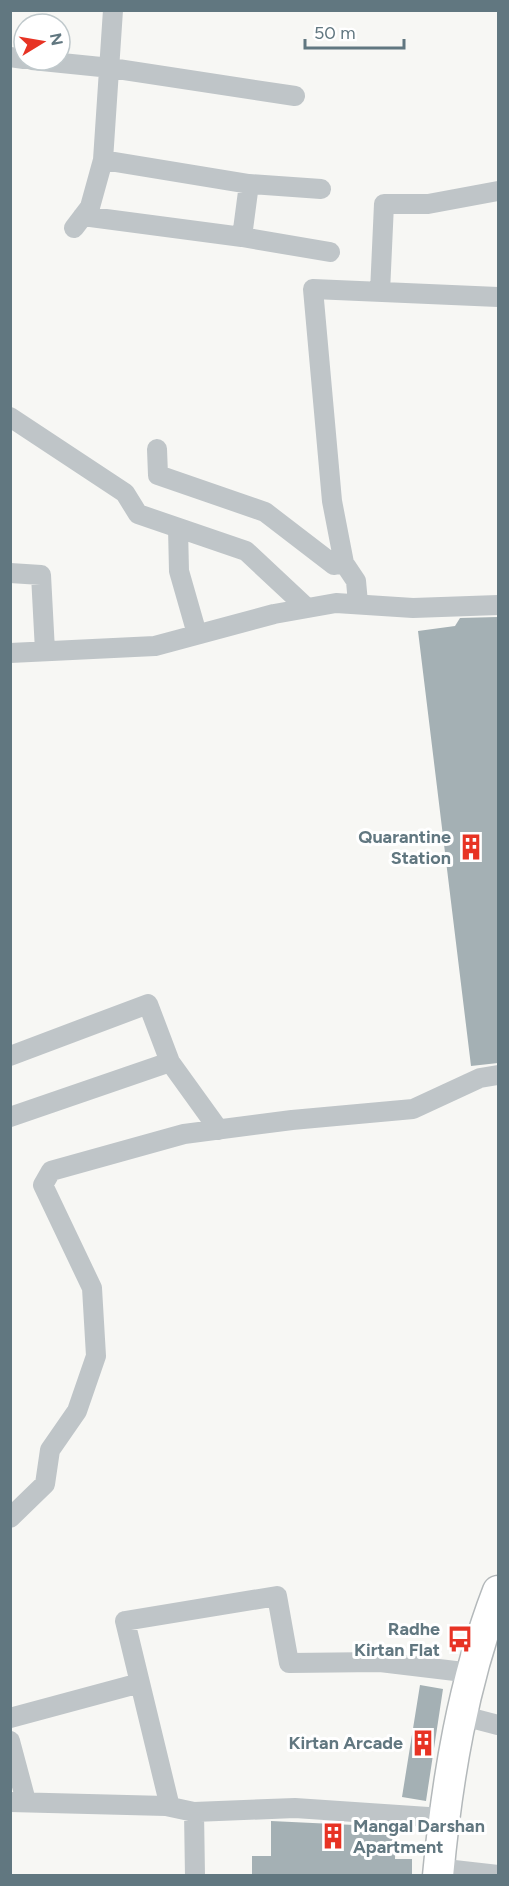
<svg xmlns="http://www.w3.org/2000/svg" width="509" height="1886" font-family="Figtree,sans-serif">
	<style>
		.building { fill: #a4b0b4 }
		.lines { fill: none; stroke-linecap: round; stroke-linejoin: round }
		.highway-casing { stroke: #b3b8ba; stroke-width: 33 }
		.minor { stroke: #bfc5c8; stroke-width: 20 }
		.highway { stroke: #fff; stroke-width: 30 }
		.labels { text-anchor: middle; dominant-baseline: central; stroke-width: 6; stroke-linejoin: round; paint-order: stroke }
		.poi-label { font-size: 18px; font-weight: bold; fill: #617780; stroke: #fff; text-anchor: end }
	</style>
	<rect width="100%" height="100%" fill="#f7f7f4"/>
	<path class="building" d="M498 617V1063L471 1066 418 631 455 626 460 618Z
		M420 1685 443 1689 426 1801 402 1797Z
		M271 1821 396 1827 395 1859H412V1875H252V1856H271Z"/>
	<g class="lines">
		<g class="highway-casing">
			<path id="highway" d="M438 1876C447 1779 463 1682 498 1591"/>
		</g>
		<path class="minor" d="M10 57 24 59
			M32 60 111 68 295 96
			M249 184 321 189
			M83 216 242 237 249 184 103 160
			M74 228 90 207 103 160 113 10
			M242 237 330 252
			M380 292 384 204H428L498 191
			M10 417 125 493 138 514 246 551 307 608
			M157 449 158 475 265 512 334 565 344 563
			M178 528 179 571 197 634
			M10 573 41 575 45 651
			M358 603 356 581 344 563 332 501 313 289 498 297
			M10 653 155 646 274 614 336 603 413 608 498 605
			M10 1056 148 1004 170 1062 10 1117
			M170 1062 219 1130
			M10 1518 45 1484 50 1450 77 1411 96 1356 92 1288 43 1185 51 1171 184 1134 292 1120 413 1109 480 1078 498 1075
			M10 1718 140 1683
			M475 1719 498 1725
			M10 1741 26 1801
			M10 1802 166 1806 194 1812 295 1808 443 1818
			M170 1807 125 1621 277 1596 289 1663 380 1662 472 1673
			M194 1812 195 1876
			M454 1870 498 1875"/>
		<use href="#highway" class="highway"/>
	</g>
	<defs>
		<g id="building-bare" transform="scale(2.07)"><path d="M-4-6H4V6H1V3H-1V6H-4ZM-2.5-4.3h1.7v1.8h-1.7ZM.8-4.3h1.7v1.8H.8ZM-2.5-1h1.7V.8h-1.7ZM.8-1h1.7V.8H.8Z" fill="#e73324" stroke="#fff" stroke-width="2.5" paint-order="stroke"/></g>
		<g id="bus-bare" transform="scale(2.07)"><path d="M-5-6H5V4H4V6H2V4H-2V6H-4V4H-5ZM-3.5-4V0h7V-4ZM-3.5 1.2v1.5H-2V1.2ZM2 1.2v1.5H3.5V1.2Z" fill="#e73324" stroke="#fff" stroke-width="2.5" paint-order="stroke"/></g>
	</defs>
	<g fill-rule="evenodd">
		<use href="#building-bare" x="471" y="847"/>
		<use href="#bus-bare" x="460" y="1639"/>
		<use href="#building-bare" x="423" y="1743"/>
		<use href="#building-bare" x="333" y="1836"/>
	</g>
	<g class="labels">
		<g class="poi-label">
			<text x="451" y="837">Quarantine<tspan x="451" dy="21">Station</tspan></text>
			<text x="440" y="1629">Radhe<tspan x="440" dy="21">Kirtan Flat</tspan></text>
			<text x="403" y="1743">Kirtan Arcade</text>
			<text x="353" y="1826" text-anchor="start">Mangal Darshan<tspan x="353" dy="21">Apartment</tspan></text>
		</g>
	</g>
	<rect width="509" height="1886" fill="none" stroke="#617780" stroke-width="24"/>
	<g transform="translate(42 42) rotate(79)"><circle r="28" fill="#ffffff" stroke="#c0c9cc" stroke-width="1.5"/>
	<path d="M0-4.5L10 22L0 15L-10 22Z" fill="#e73324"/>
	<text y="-9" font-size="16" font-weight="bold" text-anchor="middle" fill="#617780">N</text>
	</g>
	<path d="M305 39v9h99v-9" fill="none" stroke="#617780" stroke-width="3"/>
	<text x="314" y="39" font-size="18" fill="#617780" stroke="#ffffff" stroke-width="4.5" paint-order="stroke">50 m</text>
</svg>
